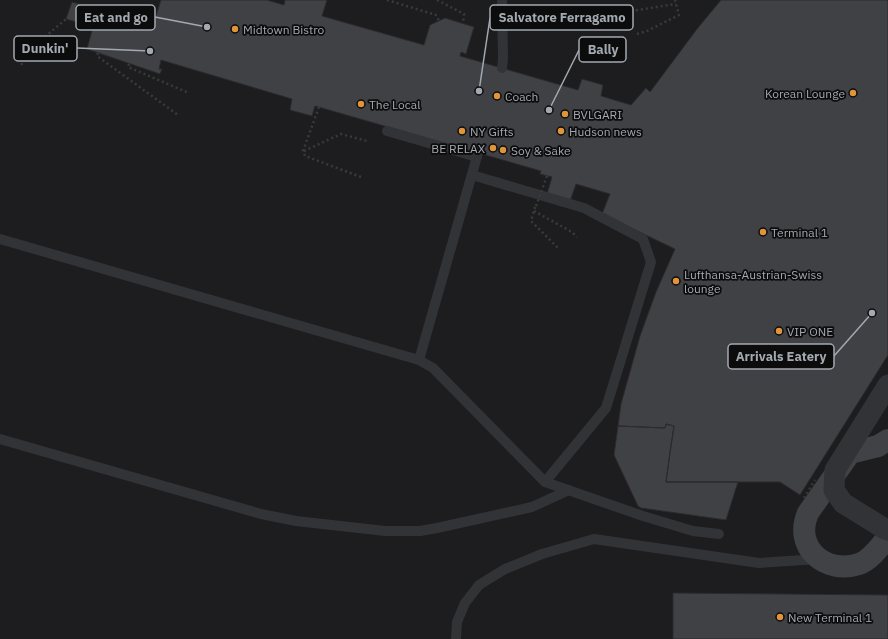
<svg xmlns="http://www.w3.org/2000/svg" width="888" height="639" font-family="'IBM Plex Sans',sans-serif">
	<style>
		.built { fill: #1d1d1f }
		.building { fill: #404145; stroke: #2b2b2e }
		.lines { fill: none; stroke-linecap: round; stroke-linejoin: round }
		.path { stroke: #383a3d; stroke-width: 2.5; stroke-dasharray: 2 3; stroke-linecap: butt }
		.lane { stroke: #323336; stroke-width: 10 }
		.secondary { stroke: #404246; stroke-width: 22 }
		.path-bridge { stroke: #383a3d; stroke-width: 2.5; stroke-dasharray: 2 3; stroke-linecap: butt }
		.street-bridge { stroke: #323336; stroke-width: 21 }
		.poi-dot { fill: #e0953a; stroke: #0c0c0d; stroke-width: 1.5 }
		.labels { text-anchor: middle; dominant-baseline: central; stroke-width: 3.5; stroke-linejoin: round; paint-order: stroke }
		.poi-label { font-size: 12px; fill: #a3a9b1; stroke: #0c0c0d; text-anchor: start }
		.leader { fill: none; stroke: #a3a9b1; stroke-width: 1.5 }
		.callout-dot { fill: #a3a9b1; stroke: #0c0c0d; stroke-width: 1.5 }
		.callout { fill: #0c0c0d; stroke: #a3a9b1; stroke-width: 1.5 }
		.callout-label { font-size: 13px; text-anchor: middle; font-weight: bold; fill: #a3a9b1 }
	</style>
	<rect width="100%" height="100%" fill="#111112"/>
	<path class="built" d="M0 0H888V639H0Z"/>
	<path class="building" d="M161 0H267L284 5 285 0H327L322 16 424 45 430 25 445 18 474 27 466 54 461 52 460 56 578 90 582 79 603 85 601 96 631 105 646 88 650 92 697 29 721 0H888V355L800 495 780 482H666L670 451 674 426 666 424 665 428 618 426 621 404 640 336 656 292 675 249 602 214 610 194 576 184 570 201 547 194 552 177 540 174 541 171 315 106 312 116 290 110 292 99 161 60 159 69H162L160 74 87 49 93 27 66 19 72 2 130 19 131 15 154 22Z
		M666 424 674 426 666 482H738L726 520 641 508 638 506 614 455 618 426 665 428Z
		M673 593 888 595V639H673Z"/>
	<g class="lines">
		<path class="path" d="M387 0 436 15 439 21
			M437 0 464 14 463 23
			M631 11 676 4
			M637 34 647 31 679 15 675 0
			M98 53 97 56 178 115
			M129 64 128 67 189 93
			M22 65 20 58 66 19
			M319 107 303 151 305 156 361 177
			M304 151 341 134 367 141
			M535 207 531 221 559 249
			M534 211 572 232 577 237"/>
		<path class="lane" d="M502 68 503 59 502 0
			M387 131 477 157
			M472 175 584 208 643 239 651 262 606 408 545 482
			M0 239 419 360 433 368 545 482 643 516 693 531 719 534
			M419 360 478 153
			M0 439 261 514 296 521 385 531H420L437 528 532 507 569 490
			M456 639 457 622 465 603 479 585 505 569 542 554 594 539 759 563 818 559"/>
		<path class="secondary" d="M888 440 878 446 850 453 808 513C793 547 825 575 859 564 871 560 880 546 888 537"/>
		<path class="path-bridge" d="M536 206 547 176
			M804 498 815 480"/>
		<path class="street-bridge" d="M888 385 835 470 834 490 843 503 885 529 888 530"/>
	</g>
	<g class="poi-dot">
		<circle cx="235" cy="29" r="4"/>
		<circle cx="853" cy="93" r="4"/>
		<circle cx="497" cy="96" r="4"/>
		<circle cx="361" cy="104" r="4"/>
		<circle cx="565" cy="114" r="4"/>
		<circle cx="462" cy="131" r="4"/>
		<circle cx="561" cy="131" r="4"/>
		<circle cx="493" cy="148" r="4"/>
		<circle cx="503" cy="150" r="4"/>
		<circle cx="763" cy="232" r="4"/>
		<circle cx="676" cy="281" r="4"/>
		<circle cx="779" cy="331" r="4"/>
		<circle cx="780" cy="617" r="4"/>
	</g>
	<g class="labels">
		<g class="poi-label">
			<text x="243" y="29">Midtown Bistro</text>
			<text x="845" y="93" text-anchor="end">Korean Lounge</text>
			<text x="505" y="96">Coach</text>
			<text x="369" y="104">The Local</text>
			<text x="573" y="114">BVLGARI</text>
			<text x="470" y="131">NY Gifts</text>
			<text x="569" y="131">Hudson news</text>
			<text x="485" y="148" text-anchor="end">BE RELAX</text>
			<text x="511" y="150">Soy &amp; Sake</text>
			<text x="771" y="232">Terminal 1</text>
			<text x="684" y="274">Lufthansa-Austrian-Swiss<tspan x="684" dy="14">lounge</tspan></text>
			<text x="787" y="331">VIP ONE</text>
			<text x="788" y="617">New Terminal 1</text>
		</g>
	</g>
	<path class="leader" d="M207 27L155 17M479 91L490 18M150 51L77 48M549 110L579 50M872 313L834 356"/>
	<g class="callout-dot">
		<circle cx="207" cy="27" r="4"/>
		<circle cx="479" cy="91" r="4"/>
		<circle cx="150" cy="51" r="4"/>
		<circle cx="549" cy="110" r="4"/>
		<circle cx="872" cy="313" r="4"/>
	</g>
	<g class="callout">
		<rect x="76" y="5" width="79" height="25" rx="4"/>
		<rect x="490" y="5" width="143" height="25" rx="4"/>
		<rect x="14" y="36" width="63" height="25" rx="4"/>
		<rect x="579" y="37" width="47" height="25" rx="4"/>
		<rect x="728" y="344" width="106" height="25" rx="4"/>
	</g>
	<g class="callout-label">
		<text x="116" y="22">Eat and go</text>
		<text x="562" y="22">Salvatore Ferragamo</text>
		<text x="45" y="53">Dunkin'</text>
		<text x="603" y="54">Bally</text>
		<text x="781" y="361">Arrivals Eatery</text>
	</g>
</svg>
